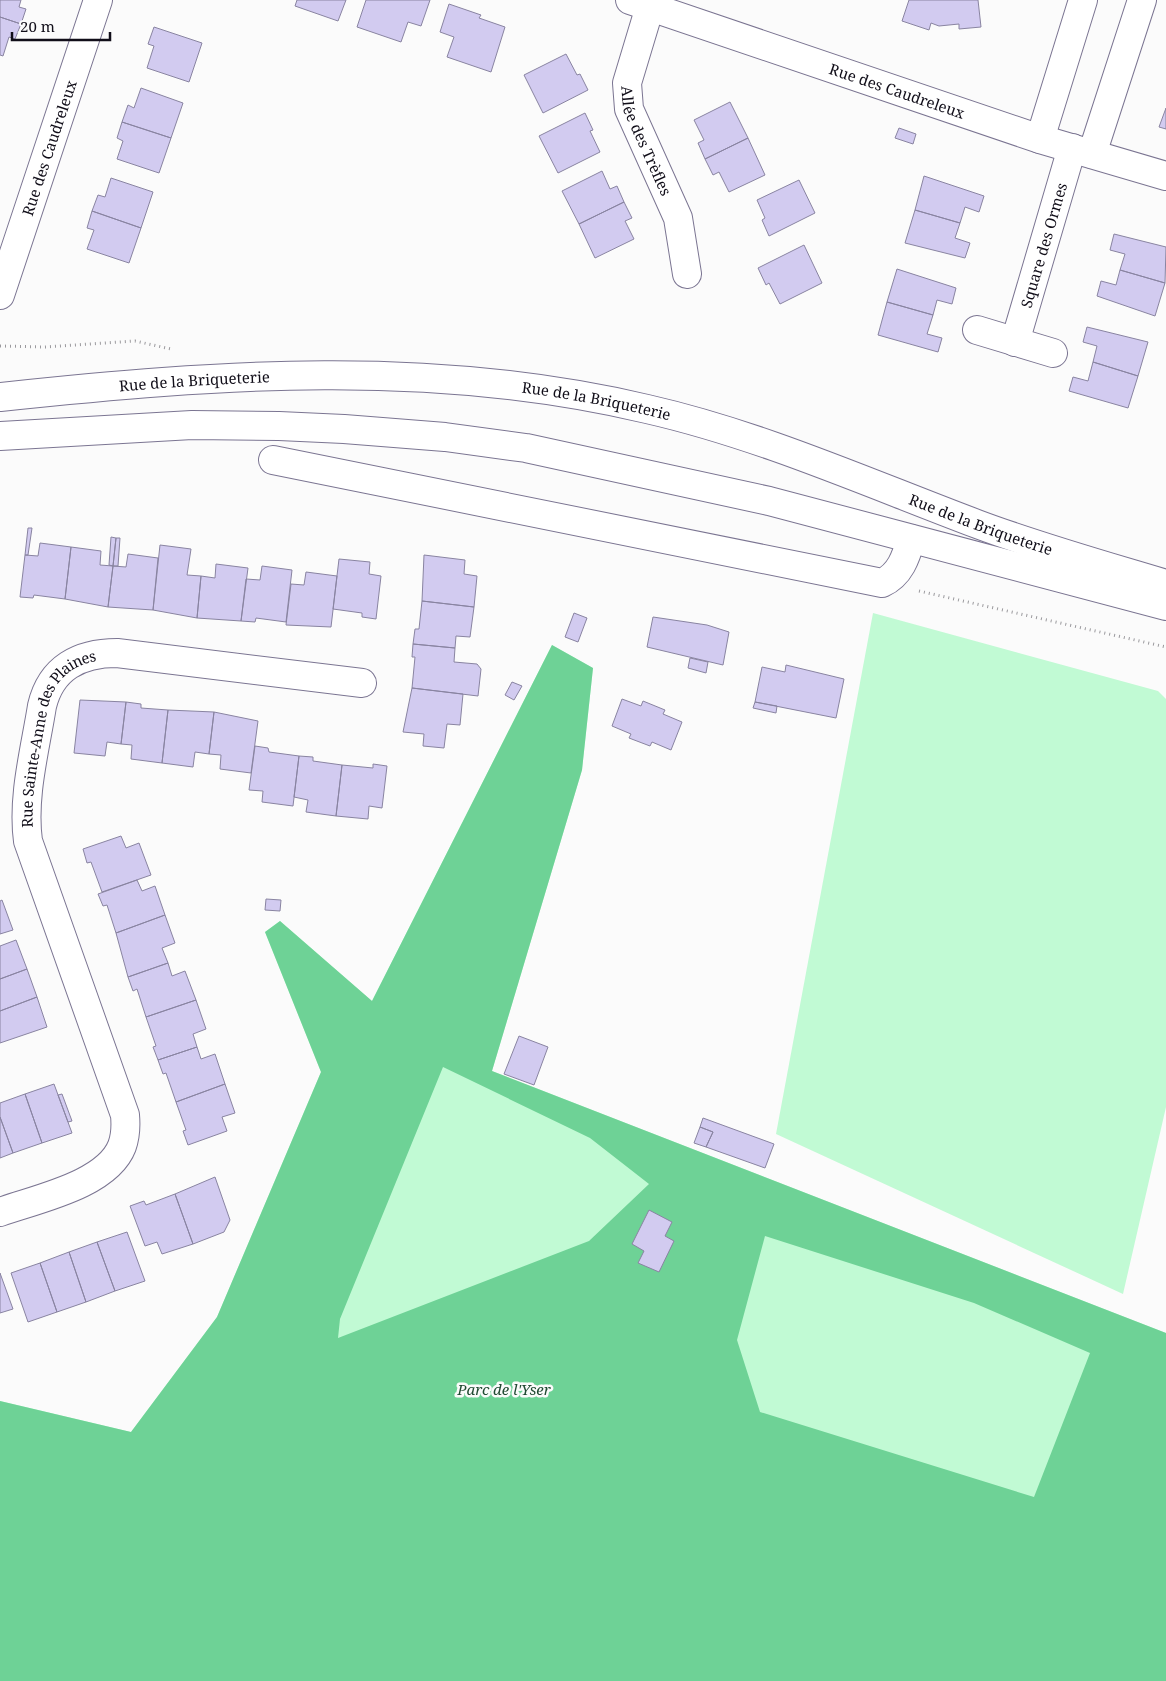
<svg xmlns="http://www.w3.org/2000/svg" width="1166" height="1681" font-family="'Noto Serif',serif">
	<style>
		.green { fill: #c1fad4 }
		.forest { fill: #6ed296; fill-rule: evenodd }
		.building { fill: #d2cbf0; stroke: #8984a1 }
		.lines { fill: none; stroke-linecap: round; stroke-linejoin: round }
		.street-casing { stroke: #7b7592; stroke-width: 30 }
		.secondary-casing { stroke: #7b7592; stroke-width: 30 }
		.path { stroke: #9a999d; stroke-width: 3; stroke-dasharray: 1 4; stroke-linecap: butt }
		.street { stroke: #fff; stroke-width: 28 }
		.secondary { stroke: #fff; stroke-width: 28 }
		.labels { text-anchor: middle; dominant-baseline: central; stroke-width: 5; stroke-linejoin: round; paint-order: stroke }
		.street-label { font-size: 15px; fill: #110e19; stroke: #fbfbfb }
		.park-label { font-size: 15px; font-style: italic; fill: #214a32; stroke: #fbfbfb }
	</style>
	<rect width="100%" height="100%" fill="#fbfbfb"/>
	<path class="green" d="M873 613 1158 691 1166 699V1107L1123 1294 776 1134Z
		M552 645 593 668 582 770 492 1071 1166 1333V1681H0V1401L131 1432 217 1317 321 1072 265 932 280 921 372 1001Z"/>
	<path class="forest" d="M552 645 593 668 582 770 492 1071 1166 1333V1681H0V1401L131 1432 217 1317 321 1072 265 932 280 921 372 1001ZM443 1067 590 1138 649 1184 589 1241 338 1338 340 1319ZM765 1236 974 1303 1090 1353 1034 1497 760 1412 737 1340Z"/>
	<path class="building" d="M0 0H21L19 7 26 9 21 24 0 17Z
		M297 0H346L338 21 295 6Z
		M366 0H430L421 26 408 22 401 42 357 27Z
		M909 0H978L981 27 959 29V24L939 26 931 23 929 30 902 21Z
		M449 4 481 15 479 18 505 27 491 72 447 57 454 37 440 32Z
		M0 17 21 24 15 39 9 37 3 56 0 55Z
		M154 27 202 43 189 82 147 68 154 46 148 44Z
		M566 54 577 75 580 74 588 90 543 113 524 75Z
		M141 88 183 103 171 138 122 122 128 105 134 108Z
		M730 102 748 138 705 159 698 143 704 140 694 120Z
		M1166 108V129L1159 127Z
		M585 113 593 130 590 131 600 152 558 173 539 136Z
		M122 122 171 138 159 173 117 159 123 141 117 138Z
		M899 128 916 134 913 144 895 138Z
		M748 138 765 175 729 192 719 172 713 175 705 159Z
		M602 171 610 189 617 186 624 202 579 224 562 191Z
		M924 176 984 196 979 212 965 207 960 223 915 210Z
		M111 178 153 192 141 228 92 211 98 195 105 197Z
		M799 180 815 213 769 236 762 220 765 218 757 200Z
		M624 202 632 218 625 221 634 239 595 258 579 224Z
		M915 210 960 223 955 238 970 243 965 258 905 243Z
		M92 211 141 228 129 263 87 249 94 230 87 228Z
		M1114 234 1166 247 1165 283 1120 270 1125 254 1110 250Z
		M804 245 822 283 780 304 769 283 766 285 758 268Z
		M897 269 956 288 952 304 937 300 933 315 887 302Z
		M1120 270 1165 283 1155 316 1097 296 1101 281 1116 285Z
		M887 302 933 315 927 334 942 338 938 352 878 335Z
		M1087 327 1148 342 1138 376 1093 362 1097 346 1083 342Z
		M1093 362 1138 376 1128 408 1069 391 1073 377 1088 381Z
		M28 528H32L28 555H25Z
		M111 537 116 538 113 566 109 565Z
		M116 538H120L118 566H113Z
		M40 543 71 547 65 599 34 595 33 598 20 597 25 555 38 556Z
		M160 545 191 549 187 575 201 576 197 618 153 610Z
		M71 547 101 551 100 565 113 566 108 607 65 599Z
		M128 554 158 558 153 610 108 607 113 566 126 567Z
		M424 555 465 560 464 574 477 576 474 607 422 601Z
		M339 559 370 562 369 574 381 576 376 619 362 617V613L333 609Z
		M216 564 248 568 241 621 197 618 201 576 215 578Z
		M262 566 292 570 286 622 256 618 255 622 241 621 246 579 260 580Z
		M306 572 337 576 331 627 286 625 291 584 304 585Z
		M422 601 474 607 470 637 456 636 455 648 413 644 415 629H419Z
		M574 613 587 618 578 642 565 637Z
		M653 617 707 625 729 632 723 665 647 647Z
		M413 644 455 648 454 662 477 664 481 669 478 696 412 688 415 657H412Z
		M690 658 708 662 706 673 688 668Z
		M786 665 844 679 836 718 755 702 762 667 785 672Z
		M512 682 522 686 514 700 505 695Z
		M412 688 463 694 460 725 447 724 444 748 423 746 424 734 403 732Z
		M622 699 641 706 643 701 665 710 663 714 682 722 671 750 652 742 650 746 629 738 631 734 612 726Z
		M80 700 126 702 121 744 107 742 105 756 74 753Z
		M126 702 141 704V708L168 710 162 763 131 759 132 745 121 744Z
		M755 702 777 706 776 713 753 708Z
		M168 710 214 712 209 754 195 752 193 767 162 763Z
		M214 712 258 721 251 773 220 769 221 755 209 754Z
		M255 746 268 748 269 752 299 756 293 806 262 802 263 791 249 790Z
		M299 756 313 757V761L342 765 336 816 306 812 308 800 294 797Z
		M373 764 387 766 382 808 369 806 368 819 336 816 342 765 373 768Z
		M121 836 126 848 139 843 151 875 102 892 91 862 87 863 83 849Z
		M137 880 142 891 155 886 165 915 116 933 107 905 103 906 98 894Z
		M266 899 281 900 280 911 265 910Z
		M2 900 13 930 0 934V901Z
		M165 915 175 943 162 948 168 963 128 977 116 933Z
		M16 940 27 969 0 979V946Z
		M168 963 172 976 185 971 196 1000 146 1017 137 989 133 991 128 977Z
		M27 969 37 997 0 1011V979Z
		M37 997 47 1027 0 1043V1011Z
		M196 1000 206 1029 193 1034 197 1047 158 1060 153 1047 156 1046 146 1017Z
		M519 1036 548 1047 534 1085 504 1074Z
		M197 1047 201 1059 215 1054 225 1084 176 1102 166 1073 163 1074 158 1060Z
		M54 1084 72 1133 42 1143 25 1094Z
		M225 1084 235 1113 222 1117 227 1131 188 1145 183 1131 186 1130 176 1102Z
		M25 1094 42 1143 13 1153 0 1117V1103Z
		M62 1094 72 1121 68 1122 58 1095Z
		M0 1117 13 1153 0 1158Z
		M703 1118 774 1144 765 1168 706 1147 713 1132 700 1127Z
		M700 1127 713 1132 706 1147 694 1143Z
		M215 1177 230 1220 224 1232 193 1244 175 1194Z
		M175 1194 193 1244 162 1254 157 1242 145 1246 130 1206 144 1201 146 1205Z
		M649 1210 672 1222 665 1236 674 1241 659 1272 638 1263 644 1251 632 1244Z
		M127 1232 145 1281 115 1291 97 1242Z
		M97 1242 115 1291 86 1302 69 1252Z
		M69 1252 86 1302 57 1312 40 1263Z
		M40 1263 57 1312 28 1322 11 1273Z
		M0 1273 13 1309 0 1313Z"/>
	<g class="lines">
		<g class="street-casing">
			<g id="street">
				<path id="s1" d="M630 0 1040 139 1166 176"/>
				<path id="s2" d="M652 0 627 83 629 109 678 218 687 274"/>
				<path d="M1040 139 1083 0"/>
				<path d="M1092 154 1142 0"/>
				<path id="s3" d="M0 295 98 0"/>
				<path d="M977 330 1053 353"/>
				<path id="s4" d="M1015 342 1072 148"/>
				<path d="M273 460 882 583C900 575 906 557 911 539"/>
				<path id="s5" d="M0 1212C36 1199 107 1185 122 1146 126 1135 126 1126 125 1115L28 841C22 797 35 750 42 706 51 668 79 653 117 653L362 683"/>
			</g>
		</g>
		<g class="secondary-casing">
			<g id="secondary">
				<path id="s6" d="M0 397C219 374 430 358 647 409 761 435 868 483 977 524 1038 547 1103 565 1166 584"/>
				<path d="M0 436 192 425 279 426 344 429 445 437 526 448 769 501 1166 606"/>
			</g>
		</g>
		<path class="path" d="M0 346 45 347 135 341 171 349
			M919 591 1166 647"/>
		<use href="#street" class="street"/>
		<use href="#secondary" class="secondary"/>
	</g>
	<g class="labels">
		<g class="street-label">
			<text stroke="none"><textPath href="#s1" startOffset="282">Rue des Caudreleux</textPath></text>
			<text stroke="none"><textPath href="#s2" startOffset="148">Allée des Trèfles</textPath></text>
			<text stroke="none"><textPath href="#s3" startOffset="155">Rue des Caudreleux</textPath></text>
			<text stroke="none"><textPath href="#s4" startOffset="101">Square des Ormes</textPath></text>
			<text stroke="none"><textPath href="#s6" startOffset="195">Rue de la Briqueterie</textPath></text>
			<text stroke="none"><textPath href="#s6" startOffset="599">Rue de la Briqueterie</textPath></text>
			<text stroke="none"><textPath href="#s6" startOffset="1004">Rue de la Briqueterie</textPath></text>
			<text stroke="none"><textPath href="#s5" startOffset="579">Rue Sainte-Anne des Plaines</textPath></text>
		</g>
		<g class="park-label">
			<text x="504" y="1389">Parc de l'Yser</text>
		</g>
	</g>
	<path d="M12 32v8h98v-8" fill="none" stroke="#110e19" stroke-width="2.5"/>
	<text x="20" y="32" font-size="15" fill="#110e19" stroke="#fbfbfb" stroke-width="4" paint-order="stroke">20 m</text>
</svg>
